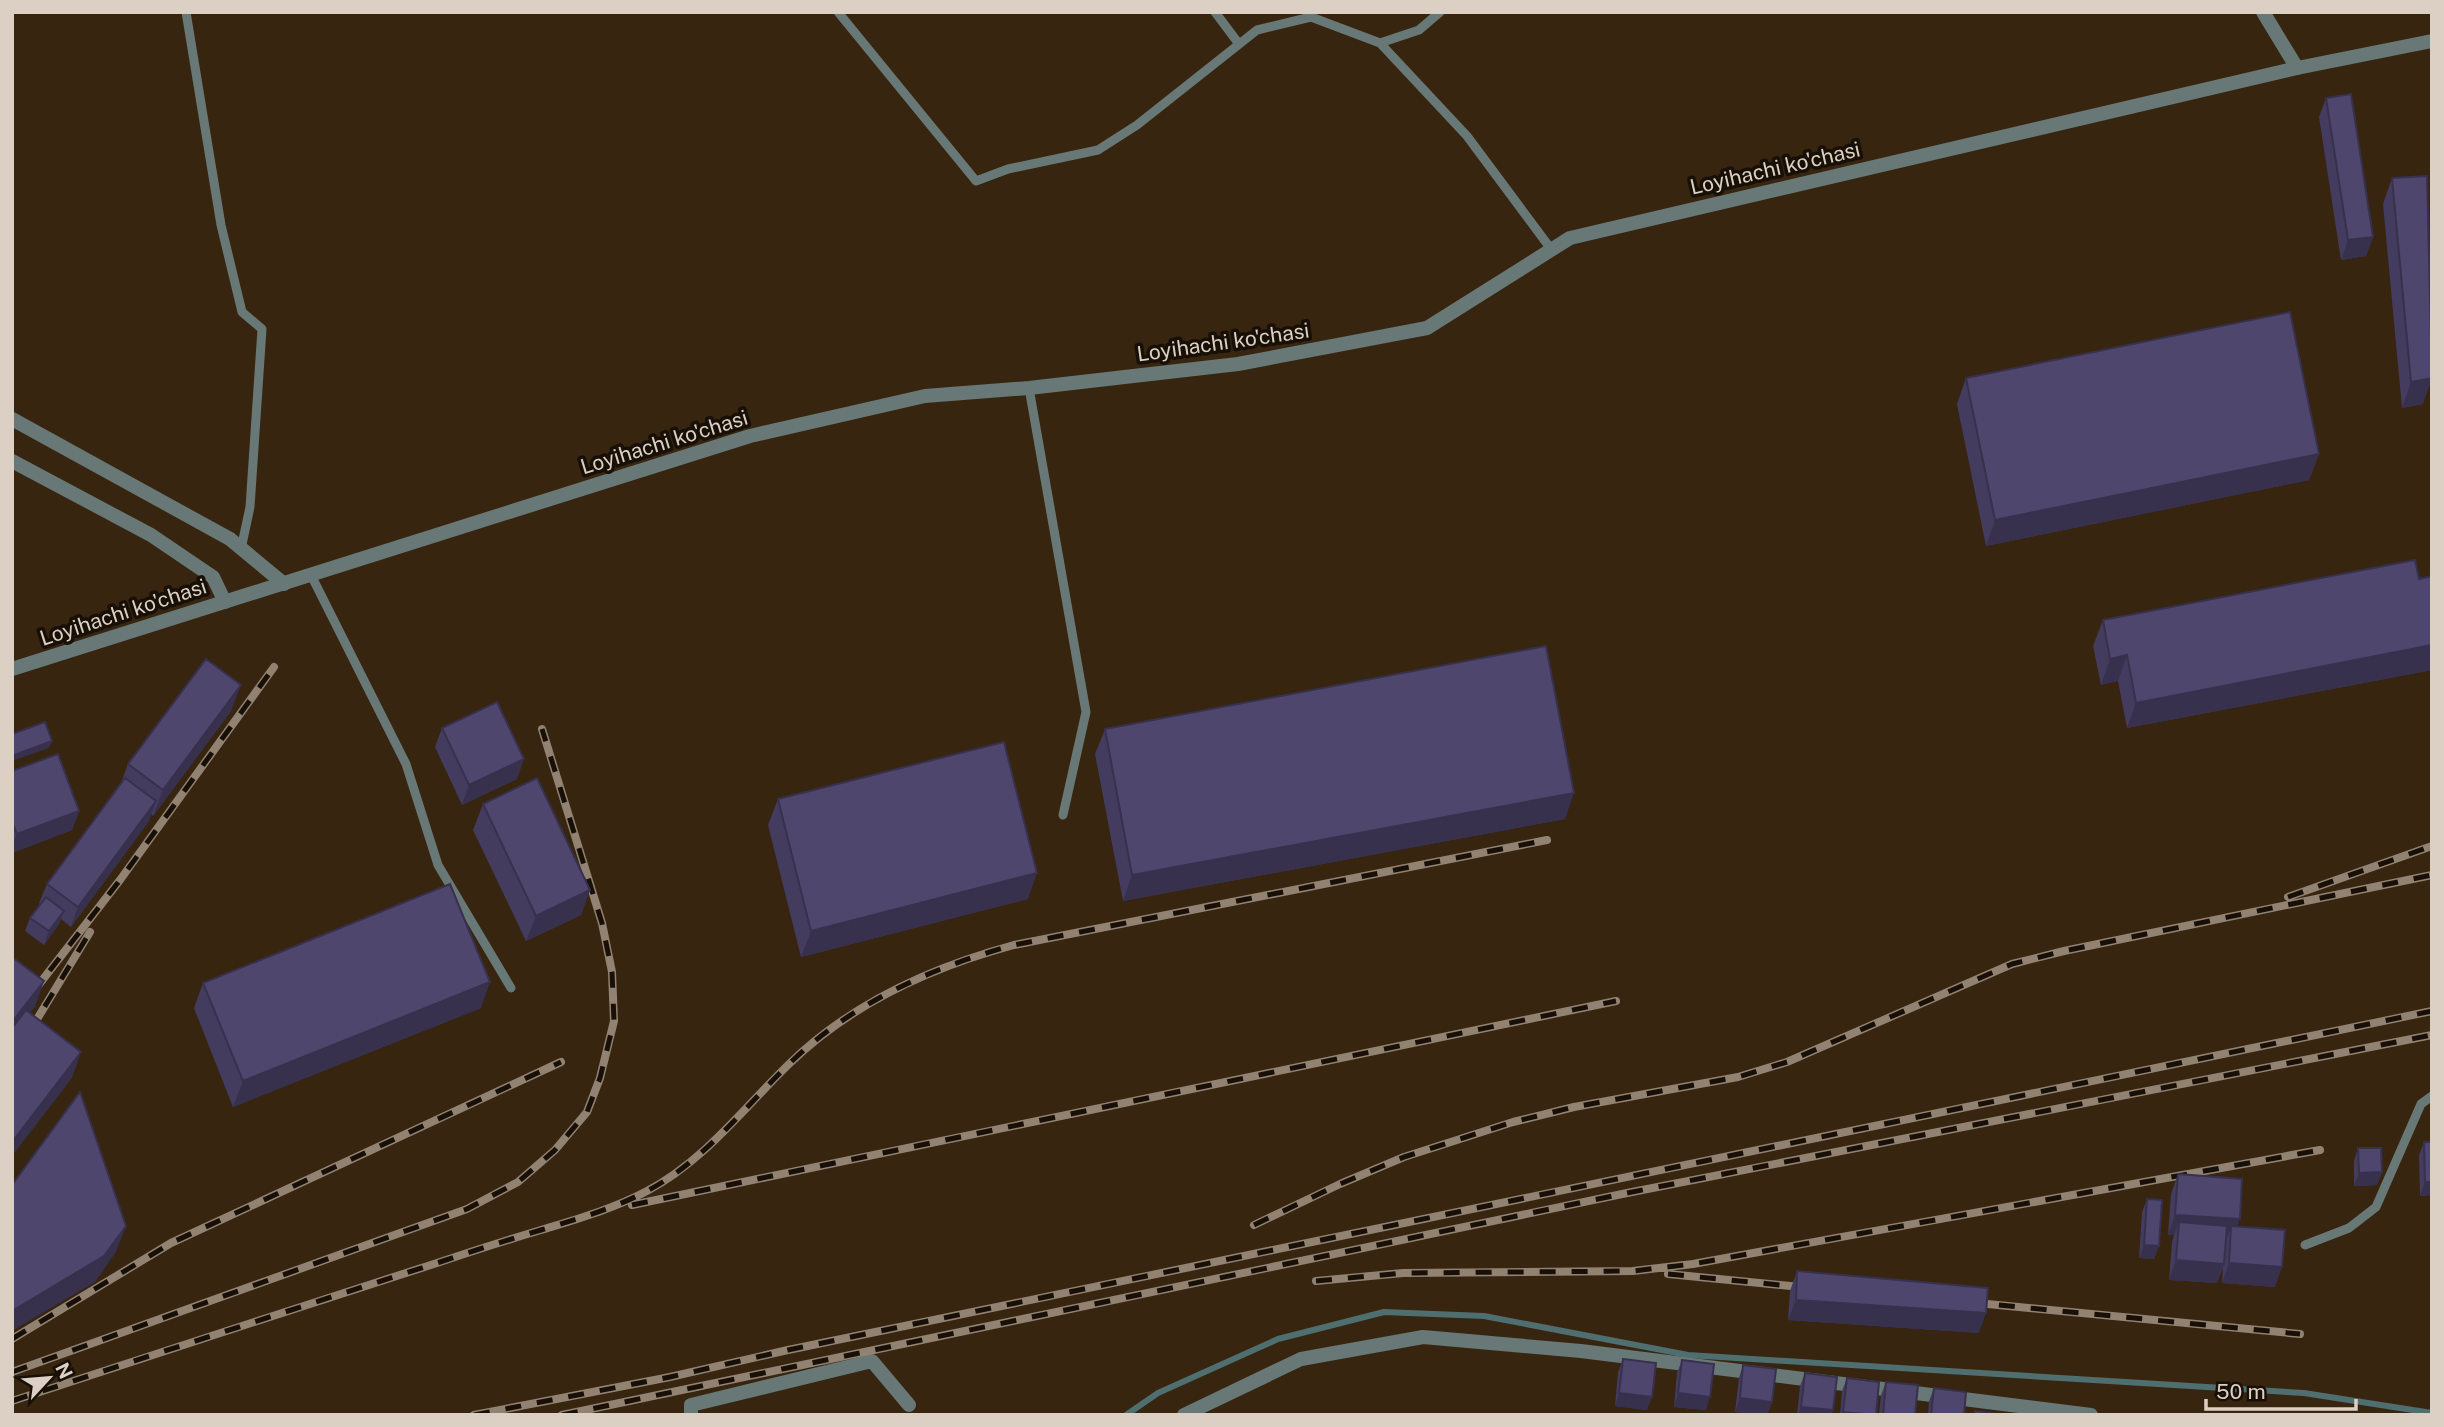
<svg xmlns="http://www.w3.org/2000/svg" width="2444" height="1427" font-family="'Public Sans',sans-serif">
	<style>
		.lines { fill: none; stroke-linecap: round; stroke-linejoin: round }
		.stream { stroke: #4f6e70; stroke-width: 6 }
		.service { stroke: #687877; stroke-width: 9 }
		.minor { stroke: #687877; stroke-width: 14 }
		.tertiary { stroke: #687877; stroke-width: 14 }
		.rail-casing { stroke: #918272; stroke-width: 8 }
		.rail { stroke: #181007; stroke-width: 5; stroke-dasharray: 16; stroke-linecap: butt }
		.wall { fill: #443c5f }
		.shaded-wall { fill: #37314d }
		.building { fill: #4f466e; stroke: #37314d; stroke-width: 2 }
		.labels { text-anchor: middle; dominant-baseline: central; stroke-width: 7; stroke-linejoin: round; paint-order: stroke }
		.street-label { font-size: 21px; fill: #dcd0c4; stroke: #181007 }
	</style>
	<rect width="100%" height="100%" fill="#372510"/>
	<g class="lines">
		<path class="stream" d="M1126 1415 1158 1393 1278 1339 1384 1312 1484 1316 1688 1355 2304 1393 2432 1413"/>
		<path class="service" d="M186 12 221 225 242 312 262 329 250 507 241 549
			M838 12 976 181 1008 169 1098 150 1137 125 1257 30 1311 17 1380 43 1467 136 1551 249
			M1215 12 1239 44
			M1380 43 1419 30 1440 12
			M1029 388 1086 712 1063 815
			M311 575 406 764 438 865 511 988
			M2305 1245 2349 1228 2376 1207 2421 1104 2432 1096"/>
		<path class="minor" d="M2263 12 2297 68
			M12 419 230 539 284 584
			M12 461 151 535 213 577 225 602
			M691 1415V1405L872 1361 909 1405
			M1184 1415 1301 1359 1423 1337 1581 1351 2091 1415"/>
		<path class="tertiary" d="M12 669 750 436 925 396 1029 388 1238 364 1427 328 1570 238 2297 68 2432 41"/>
		<g class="rail-casing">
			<path id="rail" d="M2288 897 2432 846
				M30 996 120 880 274 667
				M28 1034 90 932
				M632 1205 1616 1001
				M1254 1225 1340 1184 1404 1157 1513 1122 1574 1107 1738 1077 1787 1062 2012 964 2064 951 2432 875
				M1668 1274 1811 1288
				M1316 1281 1403 1273 1633 1271 1693 1264 2320 1150
				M1967 1302 2300 1334
				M12 1339 171 1243 561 1062
				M12 1372 467 1209 518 1182 555 1150 587 1112 600 1078 614 1021 612 972 602 923 542 729
				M12 1401C155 1354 297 1308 440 1262 473 1251 507 1240 541 1230 577 1219 613 1209 647 1191 704 1161 743 1109 788 1065 850 1004 932 967 1014 945L1547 840
				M474 1415 670 1377 788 1350 2432 1011
				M562 1415 1627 1193 2432 1035"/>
		</g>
		<use href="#rail" class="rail"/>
	</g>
	<path class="wall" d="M2326 98 2373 237 2366 256 2341 260 2319 117Z
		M2392 178 2423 404 2402 408 2383 204Z
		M1966 378 2319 454 2309 480 1986 546 1957 404Z
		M2432 576V670L2127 728 2118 681 2101 685 2093 646 2103 620Z
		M231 711 153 816 151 814 149 821 71 927 61 919 59 924 44 945 25 931 30 918 41 904 39 903 47 884 121 783 128 764Z
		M442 728 517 779 462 805 435 747Z
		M1105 729 1565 819 1123 901 1095 754Z
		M12 771 79 811 72 830 12 853Z
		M778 799 1028 899 801 957 768 825Z
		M483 804 590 890 581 915 526 941 473 830Z
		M203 983 481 1008 233 1107 194 1008Z
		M2424 1142H2432V1195L2420 1196 2419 1155Z
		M2358 1148 2382 1172 2377 1185 2354 1186V1161Z
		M2178 1174 2237 1227 2275 1287 2222 1283 2223 1268 2217 1283 2169 1280 2172 1242 2174 1235H2168L2171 1194Z
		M2147 1199 2159 1246 2154 1259 2139 1258 2142 1212Z
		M1797 1271 1979 1333 1788 1320 1790 1291Z
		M1623 1359 1647 1410 1615 1406 1618 1372Z
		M1682 1360 1706 1410 1674 1407 1677 1373Z
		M1743 1365 1772 1402 1767 1415 1735 1412 1739 1378Z
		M1805 1373 1832 1415H1797L1800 1386Z
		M1847 1378 1876 1415H1840L1842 1391Z
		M1886 1382 1915 1415H1879L1881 1395Z
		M1934 1388 1964 1415H1928L1929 1401Z"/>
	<path class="shaded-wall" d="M2373 237 2366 256 2341 260 2348 240Z
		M2432 378 2423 404 2402 408 2411 382Z
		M2319 454 2309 480 1986 546 1995 520Z
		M2432 645V670L2127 728 2136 703Z
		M2127 655 2118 681 2101 685 2110 659Z
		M241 685 231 711 153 816 163 790Z
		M52 741 49 748 12 761V756Z
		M524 759 517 779 462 805 469 785Z
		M1574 793 1565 819 1123 901 1132 875Z
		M156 801 149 821 71 927 78 907Z
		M79 811 72 830 12 853V846L17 834Z
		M1037 873 1028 899 801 957 811 931Z
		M590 890 581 915 526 941 536 916Z
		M64 911 59 924 44 945 49 931Z
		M44 981 35 1007 12 1035V1022Z
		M490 982 481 1008 233 1107 243 1081Z
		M81 1052 72 1078 12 1156V1142Z
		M2382 1172 2377 1185 2354 1186 2359 1173Z
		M2425 1182H2432V1195L2420 1196Z
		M2175 1215 2240 1219 2233 1239 2231 1226 2227 1239 2178 1235 2179 1222 2174 1235H2168Z
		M126 1226 116 1252 95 1282 12 1331V1311Z
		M2144 1245 2159 1246 2154 1259 2139 1258Z
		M2176 1260 2224 1264 2217 1283 2169 1280Z
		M2229 1263 2282 1267 2275 1287 2222 1283Z
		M1796 1300 1986 1313 1979 1333 1788 1320Z
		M1619 1393 1652 1397 1647 1410 1615 1406Z
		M1678 1393 1710 1397 1706 1410 1674 1407Z
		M1740 1398 1772 1402 1767 1415 1735 1412Z
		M1801 1407 1833 1410 1832 1415H1798Z
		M1843 1412 1870 1415H1842Z"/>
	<path class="building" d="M2351 94 2373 237 2348 240 2326 98Z
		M2427 176 2432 378 2411 382 2392 178Z
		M2290 312 2319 454 1995 520 1966 378Z
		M2415 560 2419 579 2432 576V645L2136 703 2127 655 2110 659 2103 620Z
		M1546 646 1574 793 1132 875 1105 729Z
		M206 659 241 685 163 790 128 764Z
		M497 702 524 759 469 785 442 728Z
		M45 722 52 741 12 756V734Z
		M1004 742 1037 873 811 931 778 799Z
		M58 754 79 811 17 834 12 823V771Z
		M125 778 156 801 78 907 47 884Z
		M537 778 590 890 536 916 483 804Z
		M450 884 490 982 243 1081 203 983Z
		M46 897 64 911 49 931 30 918Z
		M12 957 44 981 12 1022Z
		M26 1010 81 1052 12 1142V1028Z
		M80 1092 126 1226 104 1256 12 1311V1185Z
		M2424 1142H2432V1182H2425Z
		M2358 1148H2381L2382 1172 2359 1173Z
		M2178 1174 2242 1179 2240 1219 2175 1215Z
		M2147 1199 2162 1200 2159 1246 2144 1245Z
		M2179 1222 2227 1226 2224 1264 2176 1260Z
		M2231 1226 2285 1230 2282 1267 2229 1263Z
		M1797 1271 1988 1288 1986 1313 1796 1300Z
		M1623 1359 1656 1363 1652 1397 1619 1393Z
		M1682 1360 1714 1364 1710 1397 1678 1393Z
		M1743 1365 1776 1369 1772 1402 1740 1398Z
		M1805 1373 1837 1377 1833 1410 1801 1407Z
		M1847 1378 1879 1382 1876 1415 1843 1412Z
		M1886 1382 1918 1385 1915 1415H1883Z
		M1934 1388 1966 1392 1964 1415H1931Z
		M1975 1411 2004 1415H1974Z"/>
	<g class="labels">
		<g class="street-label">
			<text transform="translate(1775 168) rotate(-13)">Loyihachi ko'chasi</text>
			<text transform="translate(1223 342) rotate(-8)">Loyihachi ko'chasi</text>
			<text transform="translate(664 442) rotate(-17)">Loyihachi ko'chasi</text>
			<text transform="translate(123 612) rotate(-18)">Loyihachi ko'chasi</text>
		</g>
	</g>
	<rect width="2444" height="1427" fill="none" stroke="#dcd0c4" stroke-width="28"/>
	<g transform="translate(49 1378) rotate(64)" stroke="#181007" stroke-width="5" paint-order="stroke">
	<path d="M0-5L12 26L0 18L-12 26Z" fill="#dcd0c4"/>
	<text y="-10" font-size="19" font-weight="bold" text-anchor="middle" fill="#dcd0c4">N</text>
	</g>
	<path d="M2206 1399v10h150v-10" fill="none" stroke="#dcd0c4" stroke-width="3.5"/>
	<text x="2216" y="1399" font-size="21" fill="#dcd0c4" stroke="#181007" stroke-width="5" paint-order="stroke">50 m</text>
</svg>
